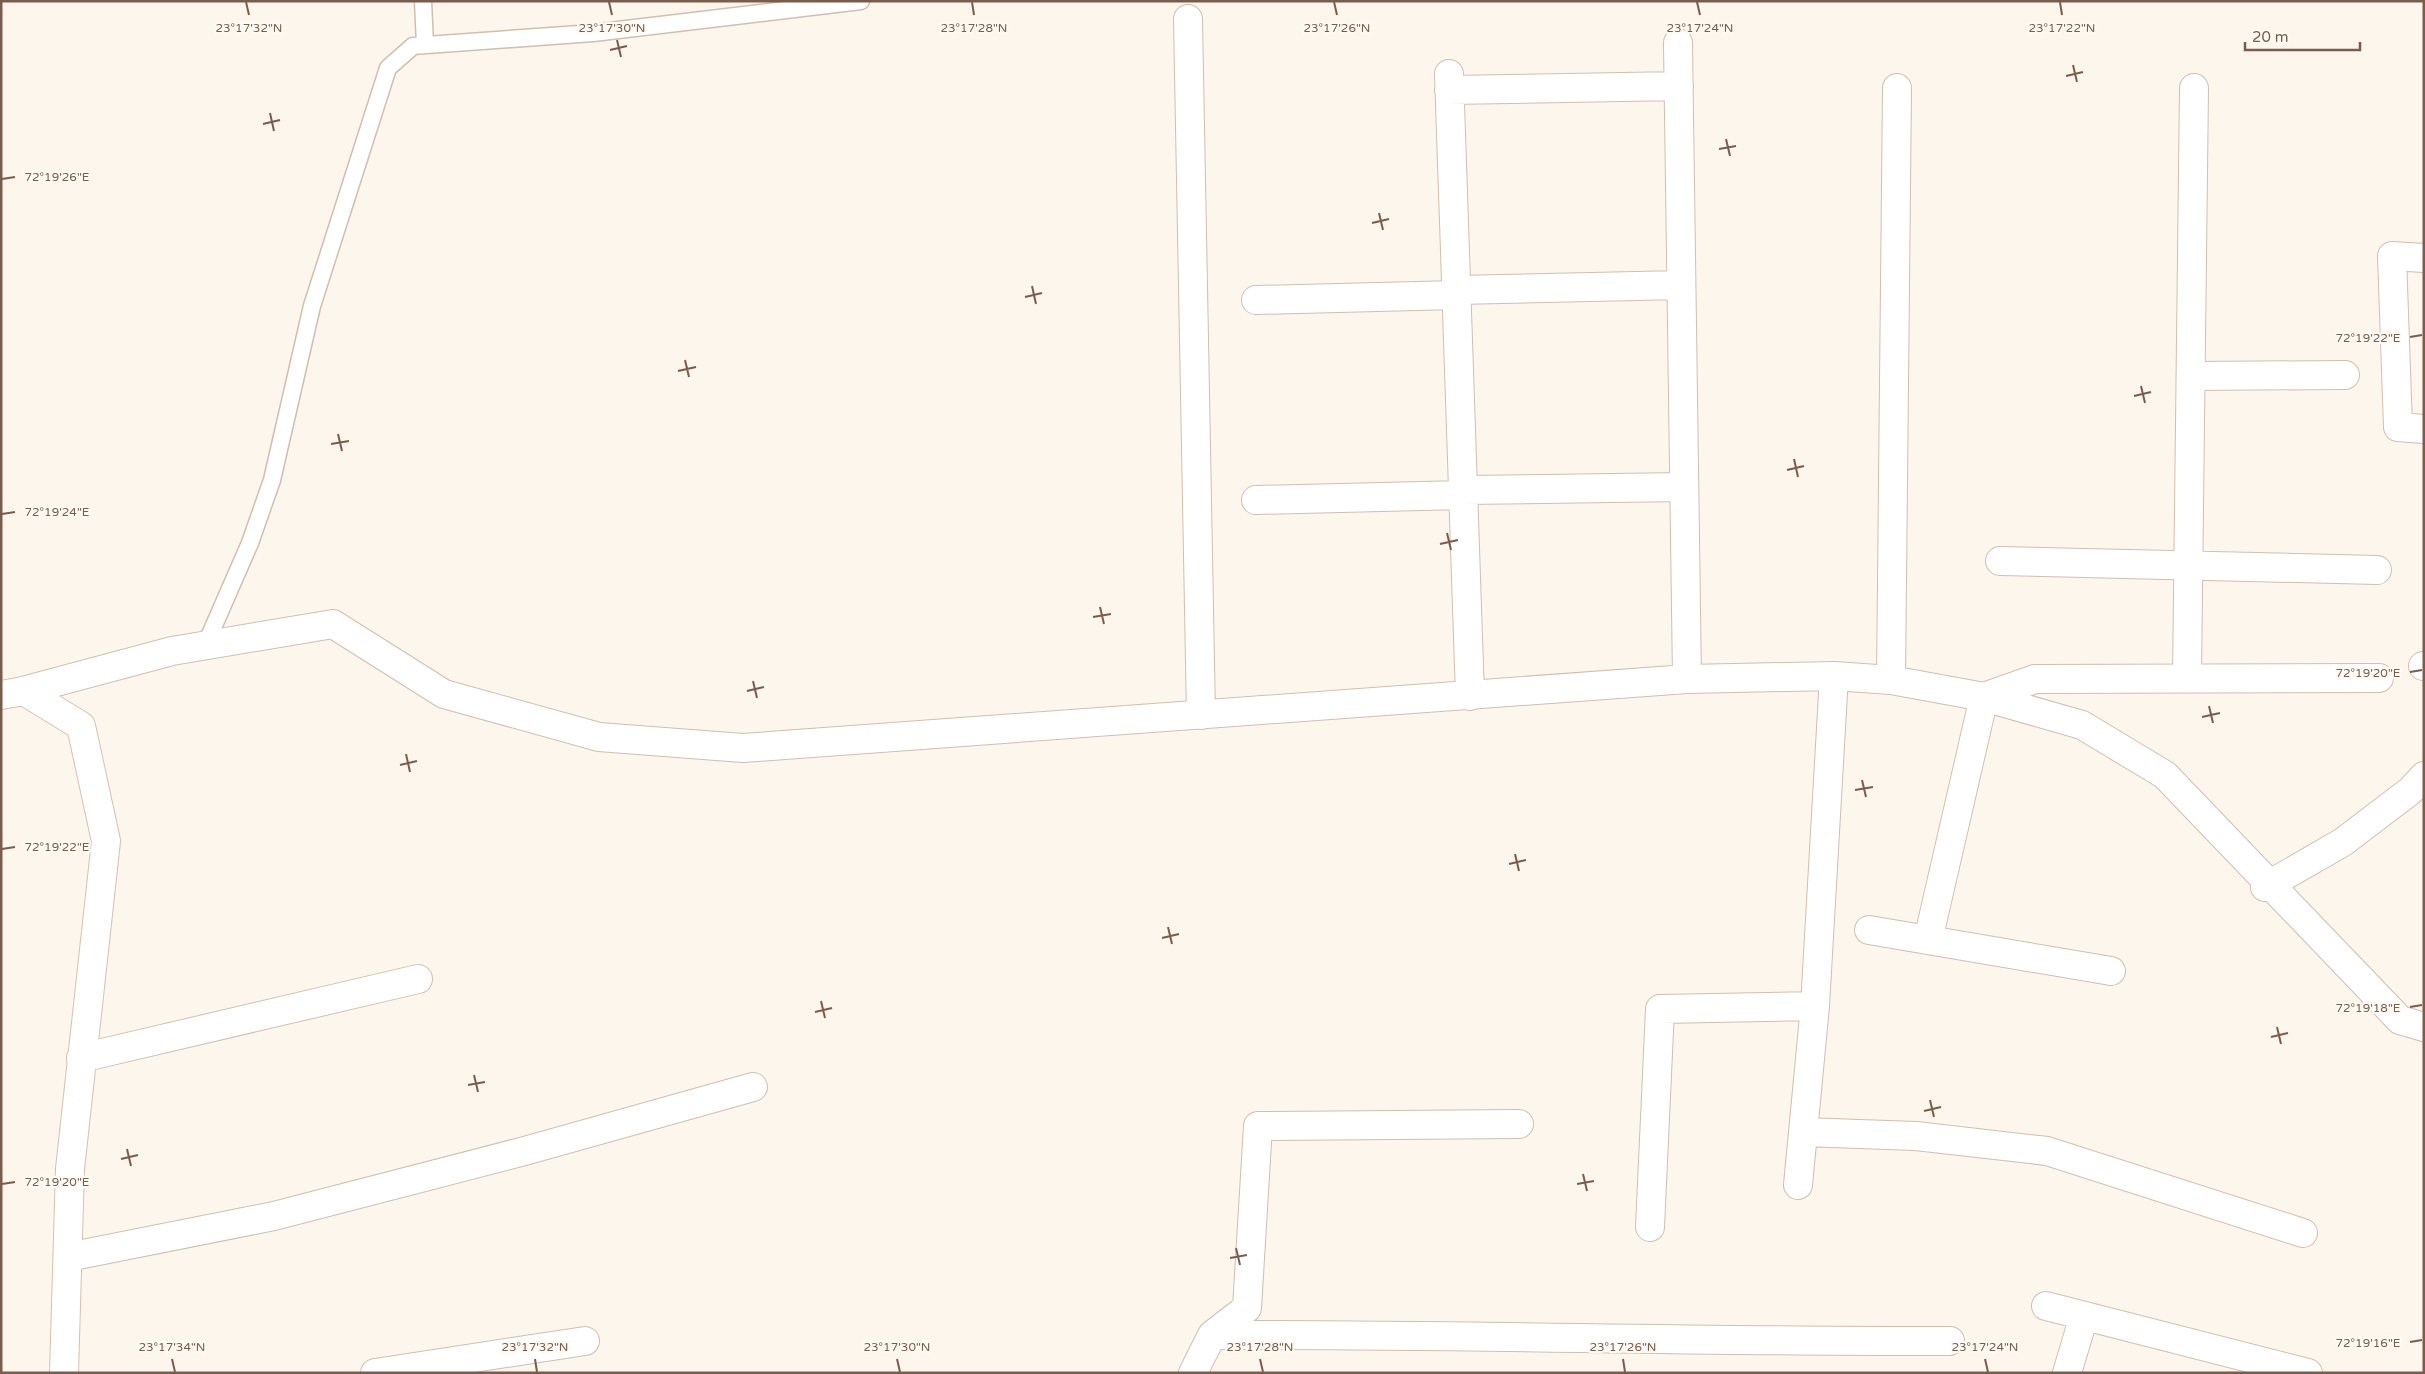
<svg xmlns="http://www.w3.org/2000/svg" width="2425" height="1374" font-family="'Varela Round',sans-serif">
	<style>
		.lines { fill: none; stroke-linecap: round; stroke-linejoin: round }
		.service-casing { stroke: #d1beb0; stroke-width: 19 }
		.minor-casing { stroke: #d1beb0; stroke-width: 30 }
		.secondary-casing { stroke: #d6c0b0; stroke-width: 30 }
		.service { stroke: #fff; stroke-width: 16 }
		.minor { stroke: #fff; stroke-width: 28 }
		.secondary { stroke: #fff; stroke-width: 28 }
		.ticks { fill: none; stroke: #7a5c4d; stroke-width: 2 }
		.ticks-label { font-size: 12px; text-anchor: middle; fill: #7a5c4d; stroke: #fffaf3; stroke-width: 4.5; stroke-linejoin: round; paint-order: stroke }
	</style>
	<rect width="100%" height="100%" fill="#fdf6ec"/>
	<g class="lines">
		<g class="service-casing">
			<path id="service" d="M423 1 425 45
				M205 646 250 543 272 480 312 306 388 68 413 46 593 33 861 1"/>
		</g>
		<g class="minor-casing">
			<path id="minor" d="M1188 19 1201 715
				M1678 43 1687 679
				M1449 74 1470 696
				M1449 90 1679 86
				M2424 258 2392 256 2398 427 2424 429
				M1456 290 1681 285
				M1256 300 1456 295
				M2191 376 2345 375
				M1463 490 1684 487
				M1256 500 1463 495
				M2000 561 2377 570
				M2423 666H2424
				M2187 678 2194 88
				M1891 680 1897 88
				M19 692 172 651 333 624 444 694 599 737 743 748 1687 679 1834 676 1891 680 1984 697 2082 725 2165 775 2400 1020 2424 1027
				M2265 887 2343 842 2410 791 2424 776
				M1869 930 2111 971
				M1928 940 1984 697 2035 679 2379 678
				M81 1058 418 979
				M1803 1132 1916 1136 2047 1151 2303 1233
				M1798 1185 1815 1006 1834 676
				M1650 1227 1660 1009 1815 1006
				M68 1257 274 1216 521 1152 753 1087
				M2046 1306 2308 1373
				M1212 1335C1458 1334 1704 1342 1950 1341
				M375 1373 585 1341
				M1193 1373 1212 1335 1247 1308 1258 1126 1519 1124
				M2067 1373 2084 1316"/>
		</g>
		<g class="secondary-casing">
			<path id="secondary" d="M1 695 24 691 81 726 106 841 70 1169 64 1373"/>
		</g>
		<use href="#service" class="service"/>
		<use href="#minor" class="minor"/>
		<use href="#secondary" class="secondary"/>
	</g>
	<path class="ticks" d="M246 2 249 15M609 2 612 15M972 2 974 15M1334 2 1337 15M1697 2 1700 15M2060 2 2062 15M617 40 621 57M610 50 627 46M2073 65 2077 82M2066 76 2083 72M270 113 274 131M263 124 280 120M1726 139 1730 156M1719 149 1736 146M2 179 15 177M1379 213 1383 230M1372 223 1389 219M1032 286 1036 304M1025 297 1042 293M2410 337 2422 335M685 360 689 377M678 371 696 367M2141 386 2145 403M2134 396 2151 392M338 434 342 451M331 444 349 441M1794 459 1798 477M1787 470 1804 466M2 514 15 512M1447 533 1451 550M1440 544 1458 540M1100 607 1104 624M1093 617 1111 614M2410 672 2422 670M753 681 757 698M747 691 764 687M2209 706 2213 723M2202 717 2220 713M406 754 410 772M400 765 417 761M1862 780 1866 797M1855 790 1873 787M2 849 15 847M1515 854 1519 871M1509 864 1526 860M1168 927 1172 944M1162 938 1179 934M821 1001 825 1018M2410 1007 2422 1005M815 1012 832 1008M2277 1027 2281 1044M2271 1037 2288 1033M474 1075 478 1092M468 1085 485 1082M1930 1100 1934 1117M1924 1111 1941 1107M127 1149 131 1166M121 1159 138 1155M1583 1174 1587 1191M2 1184 15 1182M1577 1184 1594 1181M1236 1248 1240 1265M1230 1258 1247 1255M2410 1342 2422 1340M172 1359 175 1372M535 1359 537 1372M897 1359 900 1372M1260 1359 1263 1372M1623 1359 1625 1372M1985 1359 1988 1372"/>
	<g class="ticks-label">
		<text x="249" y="32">23°17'32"N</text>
		<text x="612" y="32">23°17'30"N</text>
		<text x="974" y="32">23°17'28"N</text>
		<text x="1337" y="32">23°17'26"N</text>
		<text x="1700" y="32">23°17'24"N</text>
		<text x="2062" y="32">23°17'22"N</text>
		<text x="57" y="181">72°19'26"E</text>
		<text x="2368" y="342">72°19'22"E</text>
		<text x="57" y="516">72°19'24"E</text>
		<text x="2368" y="677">72°19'20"E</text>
		<text x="57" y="851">72°19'22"E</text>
		<text x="2368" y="1012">72°19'18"E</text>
		<text x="57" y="1186">72°19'20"E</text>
		<text x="2368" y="1347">72°19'16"E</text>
		<text x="172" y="1351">23°17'34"N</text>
		<text x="535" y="1351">23°17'32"N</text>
		<text x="897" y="1351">23°17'30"N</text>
		<text x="1260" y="1351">23°17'28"N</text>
		<text x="1623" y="1351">23°17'26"N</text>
		<text x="1985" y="1351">23°17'24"N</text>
	</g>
	<rect width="2425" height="1374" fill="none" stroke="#7a5c4d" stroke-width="5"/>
	<path d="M2245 42v8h115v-8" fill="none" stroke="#7a5c4d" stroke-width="2.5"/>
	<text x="2252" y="42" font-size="15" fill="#7a5c4d" stroke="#fffaf3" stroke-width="4" paint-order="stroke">20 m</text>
</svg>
